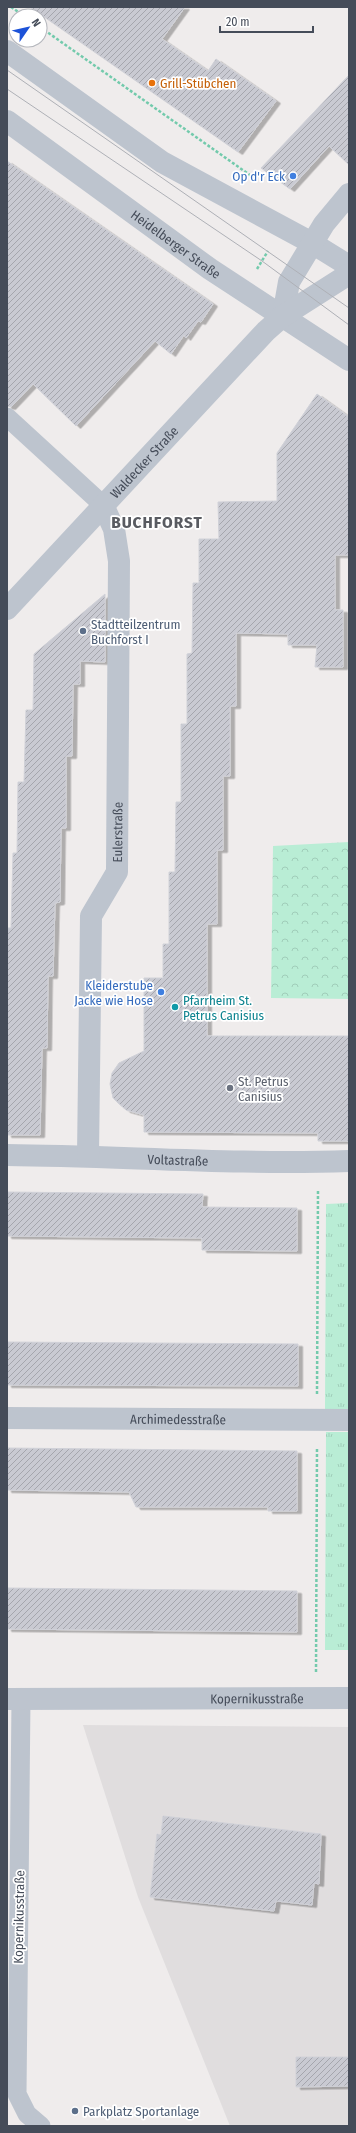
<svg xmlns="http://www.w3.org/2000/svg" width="356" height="2133" font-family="'Fira Sans Condensed',sans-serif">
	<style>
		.education { fill: #e0ddde }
		.grass { fill: url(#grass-tufts) }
		.park { fill: url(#park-crowns) }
		.building { fill: url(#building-hatch); stroke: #d0d1d8; filter: url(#shadow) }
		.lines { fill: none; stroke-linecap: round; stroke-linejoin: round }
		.path { stroke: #73caac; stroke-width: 2.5; stroke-dasharray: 3 2; stroke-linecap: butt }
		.service { stroke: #bdc4ce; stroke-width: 19 }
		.minor { stroke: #bdc4ce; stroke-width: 22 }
		.tertiary { stroke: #bdc4ce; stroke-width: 22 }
		.tram { stroke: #aeb0b6; stroke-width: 1 }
		.food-dot { fill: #e8710a; stroke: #fff; stroke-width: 1.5 }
		.shop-dot { fill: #3f7fe0; stroke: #fff; stroke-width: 1.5 }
		.service-dot { fill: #5c6f8a; stroke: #fff; stroke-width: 1.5 }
		.culture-dot { fill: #0f9aa8; stroke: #fff; stroke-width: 1.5 }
		.worship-dot { fill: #6b7280; stroke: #fff; stroke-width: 1.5 }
		.labels { text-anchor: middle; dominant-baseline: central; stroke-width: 3.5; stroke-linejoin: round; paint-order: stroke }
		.food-label { font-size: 13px; fill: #c56008; stroke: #fff; text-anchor: start }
		.shop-label { font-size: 13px; fill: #366cbe; stroke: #fff; text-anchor: end }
		.street-label { font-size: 13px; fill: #454c59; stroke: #fff }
		.service-label { font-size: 13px; fill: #4e5e75; stroke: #fff; text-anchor: start }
		.culture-label { font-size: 13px; fill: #0d838f; stroke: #fff; text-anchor: start }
		.worship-label { font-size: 13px; fill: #5b616d; stroke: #fff; text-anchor: start }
		.district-label { font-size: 17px; font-weight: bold; letter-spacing: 1px; fill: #595b61; stroke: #fff }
	</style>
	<defs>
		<pattern id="grass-tufts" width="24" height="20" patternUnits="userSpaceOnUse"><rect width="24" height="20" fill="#b9edd5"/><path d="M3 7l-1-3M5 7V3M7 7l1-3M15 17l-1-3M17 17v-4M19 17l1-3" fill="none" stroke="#a0cdb9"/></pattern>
		<pattern id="park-crowns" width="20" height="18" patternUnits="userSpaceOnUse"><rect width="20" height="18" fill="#b9edd5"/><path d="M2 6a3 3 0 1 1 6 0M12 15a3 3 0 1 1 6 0" fill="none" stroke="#a0cdb9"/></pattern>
		<pattern id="building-hatch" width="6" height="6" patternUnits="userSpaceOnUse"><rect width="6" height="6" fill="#c9cad2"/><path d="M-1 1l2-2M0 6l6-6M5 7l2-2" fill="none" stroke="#a5a6ad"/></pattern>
		<filter id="shadow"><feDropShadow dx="4.5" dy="2.5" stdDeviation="0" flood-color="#0004"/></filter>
	</defs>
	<rect width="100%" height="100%" fill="#efecec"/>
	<path class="education" d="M83 1725 349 1727V2126H230L138 1897Z"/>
	<path class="grass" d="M349 1203V1409H325L326 1204Z
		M326 1432H349V1650H325Z"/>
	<path class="park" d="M349 842V999L271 998 273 846Z"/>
	<path class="building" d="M30 7H185L162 39 208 71 216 59 276 101 238 152Z
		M349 75V165L329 146 290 189 261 168Z
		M7 161 213 304 201 322 198 321 186 338 184 335 171 354 155 341 76 426 33 384 11 407 7 406Z
		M317 394 349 417V555H335V610H343V667H315L317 645H288V634L236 633V706H230V776H223V850H217V924H207V1036H349V1141H318V1133L144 1132V1115L126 1110 118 1103 113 1098 110 1084 112 1073 119 1063 144 1051V978H163V944H169V872H175L176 802H181V724H187V654L192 653 193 583H199V539H219L218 502 277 501V453Z
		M105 594V662L80 661V684H73L72 756H66V828H61L60 902 55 903 53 976H48L47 1048H42L40 1135H7V928H11L13 853H17L18 782H24L26 710H33L34 654Z
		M7 1192 203 1194 202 1207 297 1208V1251L202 1250V1238L7 1236Z
		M7 1342 298 1344V1386L7 1385Z
		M7 1448 297 1451V1511H268V1507H136L129 1492 7 1490Z
		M7 1588 297 1591V1632L7 1629Z
		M163 1816 321 1834 319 1884 314 1883 312 1905 276 1901 274 1911 150 1897 157 1834 161 1835Z
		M296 2057H349V2086L296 2087Z"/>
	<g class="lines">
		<path class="path" d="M11 7 24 16
			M40 27 257 180
			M257 269 268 251
			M317 1394 318 1189
			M316 1672 317 1447"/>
		<path class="service" d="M7 417 103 505
			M21 1699 17 2094 27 2114 41 2126"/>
		<g class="minor">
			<path id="s1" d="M7 1155C121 1156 235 1165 349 1161"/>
			<path id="s2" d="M88 1156 91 916 117 872 119 561 114 529 103 505"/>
			<path id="s3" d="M7 1418 349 1420"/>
			<path id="s4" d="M7 1699 349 1698"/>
		</g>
		<g class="tertiary">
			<path d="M7 51 162 162 312 243 349 266"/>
			<path id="s5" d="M7 121 210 269 349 360"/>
			<path d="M283 316 289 282 324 224 349 194"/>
			<path id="s6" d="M7 609 266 331 283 316 349 274"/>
		</g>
		<path class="tram" d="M7 70 349 308
			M7 89 262 261 349 325"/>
	</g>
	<circle class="food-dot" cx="152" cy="83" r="4"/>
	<g class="shop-dot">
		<circle cx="293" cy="176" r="4"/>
		<circle cx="161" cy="992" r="4"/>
	</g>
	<g class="service-dot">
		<circle cx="83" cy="631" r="4"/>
		<circle cx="75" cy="2111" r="4"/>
	</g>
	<circle class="culture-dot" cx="175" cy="1007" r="4"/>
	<circle class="worship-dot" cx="230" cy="1088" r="4"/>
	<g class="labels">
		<g class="food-label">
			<text x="160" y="83">Grill-Stübchen</text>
		</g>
		<g class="shop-label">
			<text x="285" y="176">Op d'r Eck</text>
			<text x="153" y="985">Kleiderstube<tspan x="153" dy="15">Jacke wie Hose</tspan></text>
		</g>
		<g class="street-label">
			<text stroke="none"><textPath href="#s5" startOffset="209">Heidelberger Straße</textPath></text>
			<text stroke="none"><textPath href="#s6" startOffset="201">Waldecker Straße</textPath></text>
			<text stroke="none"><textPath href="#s2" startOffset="331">Eulerstraße</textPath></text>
			<text stroke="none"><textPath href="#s1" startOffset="171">Voltastraße</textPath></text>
			<text stroke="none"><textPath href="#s3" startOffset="171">Archimedesstraße</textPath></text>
			<text stroke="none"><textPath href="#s4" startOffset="250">Kopernikusstraße</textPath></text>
			<text transform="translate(19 1917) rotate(-89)">Kopernikusstraße</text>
		</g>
		<g class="service-label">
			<text x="91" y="624">Stadtteilzentrum<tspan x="91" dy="15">Buchforst I</tspan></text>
			<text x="83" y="2111">Parkplatz Sportanlage</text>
		</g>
		<g class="culture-label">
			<text x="183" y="1000">Pfarrheim St.<tspan x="183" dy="15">Petrus Canisius</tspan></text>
		</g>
		<g class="worship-label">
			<text x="238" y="1081">St. Petrus<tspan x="238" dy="15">Canisius</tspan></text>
		</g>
		<g class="district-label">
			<text x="157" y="522">BUCHFORST</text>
		</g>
	</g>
	<rect width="356" height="2133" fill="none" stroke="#454c59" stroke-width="16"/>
	<g transform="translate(28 28) rotate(56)"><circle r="19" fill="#ffffff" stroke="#b5b7bd"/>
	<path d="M0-3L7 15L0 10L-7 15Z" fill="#1c52d8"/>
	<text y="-6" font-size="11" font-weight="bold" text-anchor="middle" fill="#454c59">N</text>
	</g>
	<path d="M220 26v6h93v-6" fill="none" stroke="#454c59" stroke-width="2"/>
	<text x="226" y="26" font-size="12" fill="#454c59" stroke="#ffffff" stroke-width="3" paint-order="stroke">20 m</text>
</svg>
